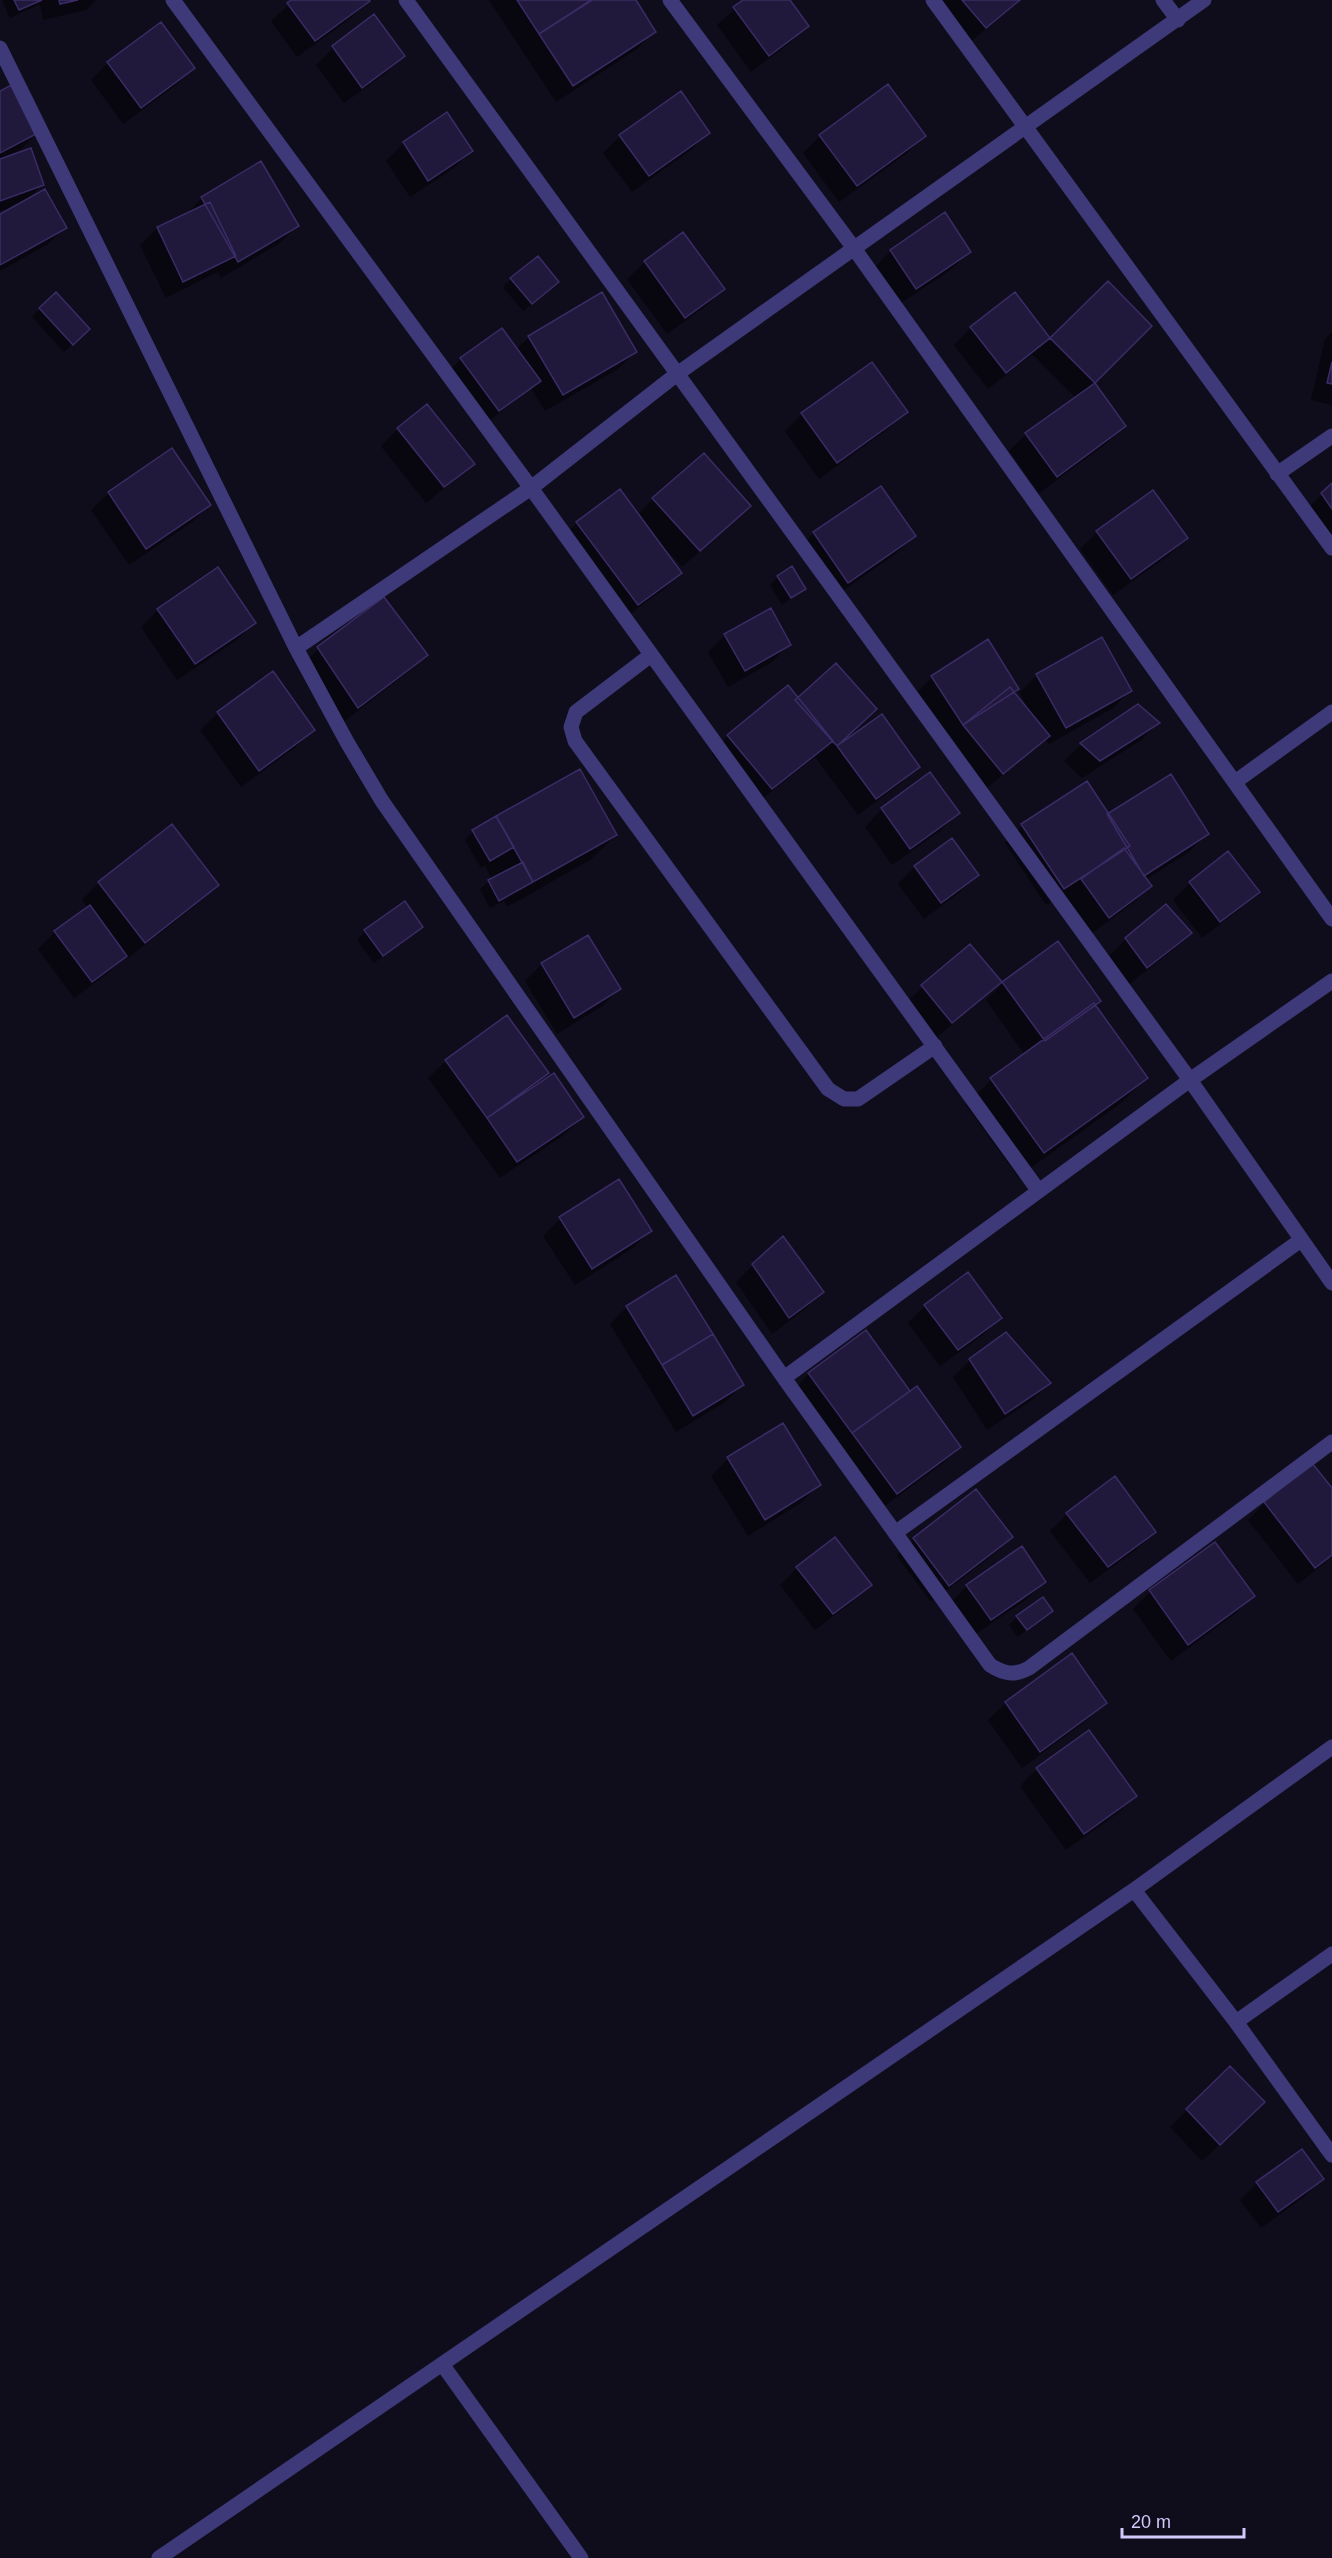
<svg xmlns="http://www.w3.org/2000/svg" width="1332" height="2558" font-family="Helvetica,sans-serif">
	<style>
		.shadow { fill: #0007; fill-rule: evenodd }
		.building { fill: #21193b; stroke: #3a2c66; stroke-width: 1.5 }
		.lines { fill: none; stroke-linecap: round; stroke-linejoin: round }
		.street { stroke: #3e3978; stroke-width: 15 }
	</style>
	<rect width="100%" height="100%" fill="#0f0c1b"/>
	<path class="shadow" d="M2 0H96L86 10 43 20 40 4 10 18Z
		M294 0H367L368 1 351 18 297 57 271 21Z
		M489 0H634L654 32 637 49 556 102Z
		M745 0H788L807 25 790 43 751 72 717 25Z
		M931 0H1020L968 44Z
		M333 48 403 56 386 73 344 103 316 65Z
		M108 63 193 68 176 85 123 124 91 80Z
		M0 93 38 132 21 149 8 156 42 184 27 200 65 227 48 244 0 271V216L18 206 0 211Z
		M447 114 471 151 454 168 410 197 386 161 404 143Z
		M708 133 691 150 632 192 603 153 620 136Z
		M820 136H924L907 153 839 202 803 153Z
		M261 163 297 225 280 243 221 278 218 272 166 298 140 245 157 228 185 215 202 198Z
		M683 234 723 289 706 306 667 334 627 279 645 262Z
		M891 251 969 252 952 269 898 305 874 268Z
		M511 279 549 290 523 311 503 287Z
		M1108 283 1150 326 1093 383 1124 426 1107 443 1039 493 1009 451 1026 434 1076 398 1032 354 988 389 954 345 971 328 1014 294 1050 340Z
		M602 294 635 352 618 369 545 411 531 388 481 427 444 376 461 359 516 350 529 337Z
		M40 309 80 337 64 352 32 317Z
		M1332 332V405L1311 400 1325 339Z
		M906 411 889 428 819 479 785 431 802 414Z
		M398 429 473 464 426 503 381 446Z
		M172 450 209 505 192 522 129 565 91 510 109 493Z
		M1332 485V532L1323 539 1305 511Z
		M1152 492 1186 538 1169 555 1113 595 1080 549 1097 532Z
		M653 499 731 523 682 567 664 547 662 549 680 573 663 590 620 621 560 540 577 523 637 515Z
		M814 533 914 536 897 553 831 599 797 550Z
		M778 577 805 588 782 605 770 585Z
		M384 599 426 654 409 671 341 724 301 666 318 649Z
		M158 610 254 623 237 640 177 680 141 627Z
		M725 635 789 645 772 662 728 687 708 652Z
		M1102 639 1130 691 1113 708 1049 744 1045 738 985 790 915 694 932 677 1013 693 1029 713 1020 692 1037 675Z
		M273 673 313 730 296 747 241 787 200 730 218 713Z
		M798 700 842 744 918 766 901 783 858 815 815 757 754 805 711 753 728 736Z
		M1138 706 1158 723 1141 740 1082 778 1064 761 1081 745Z
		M930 775 958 813 941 830 892 865 865 827 882 809Z
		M1108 815 1207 834 1190 851 1145 880 1150 886 1133 903 1092 933 1063 894 1046 905 1005 843 1022 826ZM1128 846 1141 871 1140 872 1123 849Z
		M473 831 616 835 590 860 507 907 504 901 490 908 480 889 492 879 485 866 481 868 465 840Z
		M1227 853 1258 892 1240 909 1202 938 1173 900 1190 883Z
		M915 867 977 875 960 892 924 919 898 884Z
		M99 883 217 885 200 902 128 958 126 956 108 973 74 998 38 949 55 932 88 908 82 900Z
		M421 927 374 963 357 940 365 932Z
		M1190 933 1173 950 1129 984 1109 956 1126 939Z
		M970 946 1000 982 935 1039 905 1003Z
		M542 964 619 989 602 1006 557 1034 525 981Z
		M1003 983 1147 1077 1121 1103 1018 1177 966 1105 991 1080 1025 1055 986 1000Z
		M506 1017 547 1073 535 1085 582 1117 565 1134 500 1178 428 1078 446 1061Z
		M618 1181 650 1231 633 1248 575 1285 543 1236 560 1219Z
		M753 1265 822 1292 805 1309 772 1334 736 1282Z
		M925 1306 1000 1318 983 1335 940 1366 908 1323Z
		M627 1307 742 1385 725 1402 676 1432 610 1324Z
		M865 1332 909 1393 959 1447 942 1464 879 1510 792 1391 809 1374Z
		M970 1360 1049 1383 1032 1400 987 1430 953 1377Z
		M783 1425 819 1484 802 1502 748 1536 711 1476 728 1459Z
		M1312 1466 1332 1490V1557L1298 1584 1248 1520 1265 1503Z
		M976 1492 1011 1537 994 1554 931 1602 897 1556 914 1539Z
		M1067 1514 1154 1532 1137 1549 1090 1583 1050 1531Z
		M834 1539 870 1584 853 1601 815 1630 780 1585 797 1568Z
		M1215 1544 1253 1596 1236 1613 1171 1661 1133 1609 1150 1592Z
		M1044 1582 1027 1599 973 1636 950 1603 967 1586Z
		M1051 1610 1018 1637 1009 1625 1017 1617Z
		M1072 1655 1105 1702 1088 1719 1022 1768 988 1720 1006 1703Z
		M1037 1769 1135 1796 1118 1813 1066 1850 1020 1786Z
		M1230 2068 1246 2119 1202 2161 1170 2127Z
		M1322 2179 1305 2196 1261 2228 1240 2200 1257 2183Z"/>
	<path class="building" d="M14 0H42L19 10Z
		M59 0H78L60 4Z
		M291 0H369L370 1 315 41 287 3Z
		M517 0H591L539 34Z
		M592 0H636L656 32 573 86 539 34Z
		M743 0H790L809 26 769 56 733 7Z
		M962 0H1020L986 28Z
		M374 14 405 56 362 88 332 46Z
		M161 22 195 68 141 108 107 62Z
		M15 83 40 132 0 153V91Z
		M888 84 926 136 857 186 819 135Z
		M681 91 710 133 649 176 619 135Z
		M447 112 473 151 428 181 403 142Z
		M31 148 44 185 0 201V159Z
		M261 161 299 226 238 262 201 197Z
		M45 189 67 228 0 265V214Z
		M210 202 236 256 183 282 157 227Z
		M945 212 971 252 916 289 890 250Z
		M683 232 725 289 685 318 644 261Z
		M538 256 559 282 532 304 510 278Z
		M1108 281 1152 326 1095 383 1050 338Z
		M56 292 90 329 73 345 39 308Z
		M602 292 637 352 563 395 528 336Z
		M1015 292 1050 338 1006 373 970 327Z
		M502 328 541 381 499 411 460 358Z
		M872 362 908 412 837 463 801 413Z
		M1332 362V384L1327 383Z
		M1095 383 1126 426 1057 477 1025 433Z
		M427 404 475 464 444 487 397 428Z
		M172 448 211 505 146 549 108 492Z
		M704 453 751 506 700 551 652 498Z
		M1332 483V509L1321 493Z
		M881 486 916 536 848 583 813 532Z
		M620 489 682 573 638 605 576 522Z
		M1153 490 1188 538 1131 579 1096 531Z
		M792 566 806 589 791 598 777 576Z
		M218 567 256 623 195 664 157 609Z
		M384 597 428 655 358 708 317 647Z
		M771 608 791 645 745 671 724 634Z
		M1102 637 1132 691 1066 728 1036 674Z
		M988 639 1019 689 963 725 931 676Z
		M836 663 877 709 837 746 795 700Z
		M273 671 315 730 259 771 217 712Z
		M788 685 833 741 772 789 727 735Z
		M1010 687 1050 736 1003 774 963 725Z
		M1138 704 1160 723 1100 761 1080 743Z
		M882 714 920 767 876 799 837 746Z
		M580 769 617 835 533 882 496 816Z
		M930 772 960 813 910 849 881 808Z
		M1171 774 1209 834 1144 876 1107 814Z
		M1087 781 1130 846 1064 889 1021 824Z
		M496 816 514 847 490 861 472 830Z
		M172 824 219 885 145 943 98 882Z
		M952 838 979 875 941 903 914 866Z
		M1124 848 1152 886 1109 918 1081 879Z
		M1228 851 1260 892 1220 922 1189 882Z
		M523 862 533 882 499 901 488 880Z
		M405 901 423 927 383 956 364 930Z
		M1166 904 1192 933 1147 968 1125 938Z
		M90 905 127 956 92 982 54 931Z
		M588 935 621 989 574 1018 541 963Z
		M1058 941 1101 1001 1045 1041 1002 982Z
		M970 944 1002 982 952 1023 921 985Z
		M1094 1003 1148 1078 1044 1153 990 1078Z
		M507 1015 549 1073 487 1118 445 1060Z
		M554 1073 584 1117 517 1162 487 1118Z
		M619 1179 652 1231 592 1269 559 1217Z
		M783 1236 824 1292 789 1318 752 1264Z
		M968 1272 1002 1318 958 1350 924 1305Z
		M676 1275 713 1334 662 1365 626 1306Z
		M866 1330 910 1391 852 1433 808 1373Z
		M1006 1332 1051 1383 1005 1414 969 1359Z
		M713 1334 744 1385 693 1416 662 1365Z
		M917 1386 961 1447 897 1494 852 1433Z
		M783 1423 821 1485 765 1520 727 1457Z
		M1312 1463 1332 1488V1555L1315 1568 1264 1502Z
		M1115 1476 1156 1532 1108 1567 1066 1513Z
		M976 1489 1013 1537 949 1586 913 1538Z
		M835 1537 872 1585 833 1614 796 1567Z
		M1215 1542 1255 1596 1188 1645 1149 1590Z
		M1022 1546 1046 1582 991 1620 966 1585Z
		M1043 1597 1053 1611 1027 1630 1016 1616Z
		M1072 1653 1107 1703 1040 1752 1005 1702Z
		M1089 1730 1137 1796 1084 1834 1036 1768Z
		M1230 2066 1265 2102 1220 2145 1186 2109Z
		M1302 2149 1324 2179 1278 2212 1256 2182Z"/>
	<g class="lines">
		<path class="street" d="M173 0 531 488 1038 1190
			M406 0 1190 1080 1332 1283
			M670 0 853 247 1332 919
			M933 0 1332 548
			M1163 0 1178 20
			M0 48 296 648 347 742 382 801 784 1378 990 1665C1004 1674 1014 1676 1029 1668L1332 1442
			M1277 474 1332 436
			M296 648 531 488 677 374 1204 0
			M651 655 576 712 571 727 575 741 828 1089 844 1099H858L935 1046
			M1235 782 1332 712
			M784 1378 1190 1080 1332 981
			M895 1533 1301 1240
			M1134 1890 1236 2022 1332 2155
			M1236 2022 1332 1954
			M442 2364 581 2558
			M159 2558 1134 1890 1332 1747"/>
	</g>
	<path d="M1122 2528v9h122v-9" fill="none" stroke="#d0c9fc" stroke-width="3"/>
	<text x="1131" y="2528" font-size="18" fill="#d0c9fc" stroke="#0f0c1b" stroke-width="4.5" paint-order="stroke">20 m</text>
</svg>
